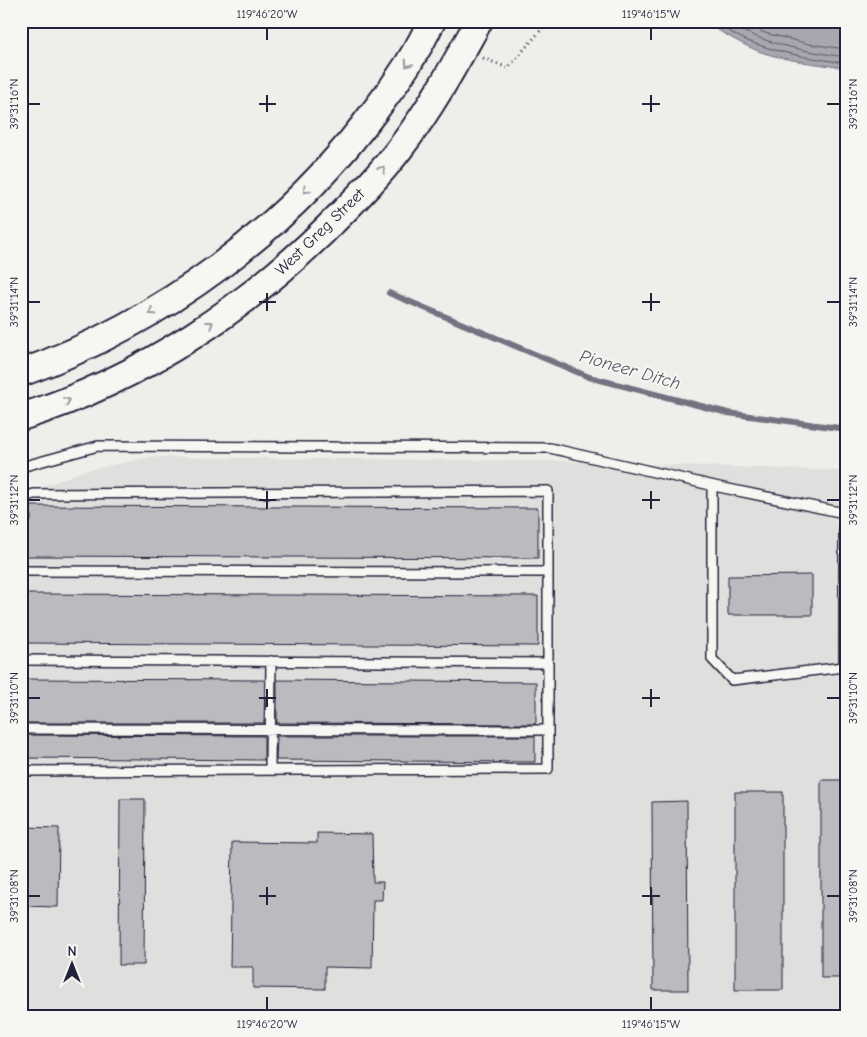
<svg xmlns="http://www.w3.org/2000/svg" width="867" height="1037" font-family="'Comic Neue',sans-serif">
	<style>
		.built { fill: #dfdfde }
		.water { fill: #a7a7af; stroke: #727281 }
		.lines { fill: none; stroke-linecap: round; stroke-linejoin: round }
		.shore { stroke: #575769; stroke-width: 1 }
		.stream { stroke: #727281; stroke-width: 6 }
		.building { fill: #bbbbbf; stroke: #22223b }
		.service-casing { stroke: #22223b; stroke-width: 12 }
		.secondary-casing { stroke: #22223b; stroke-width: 30 }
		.path { stroke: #22223b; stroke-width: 3; stroke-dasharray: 1 4; stroke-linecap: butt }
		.service { stroke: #f6f6f2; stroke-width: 9 }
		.secondary { stroke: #f6f6f2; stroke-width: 26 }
		.oneway { stroke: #9797a0 }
		.ticks { fill: none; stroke: #22223b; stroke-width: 2 }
		.labels { text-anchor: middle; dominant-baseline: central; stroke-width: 4; stroke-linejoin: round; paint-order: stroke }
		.street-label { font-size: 16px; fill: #22223b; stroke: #f6f6f2 }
		.water-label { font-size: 18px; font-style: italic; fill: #575769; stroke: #f6f6f2 }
		.neatline { fill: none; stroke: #22223b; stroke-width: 2 }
		.ticks-label { font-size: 12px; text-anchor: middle; fill: #22223b }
	</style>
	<rect width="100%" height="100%" fill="#eeeeeb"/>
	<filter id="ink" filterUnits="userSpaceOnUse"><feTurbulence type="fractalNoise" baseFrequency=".02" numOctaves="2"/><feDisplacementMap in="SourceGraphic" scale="10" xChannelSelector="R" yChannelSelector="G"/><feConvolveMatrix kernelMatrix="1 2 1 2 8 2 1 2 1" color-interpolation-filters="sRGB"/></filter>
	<g filter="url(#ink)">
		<path class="built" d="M151 457 560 461 846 471V1016H21V495L83 471Z"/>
		<path class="water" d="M703 21H846V68C817 64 786 61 758 51 739 43 721 32 703 21Z"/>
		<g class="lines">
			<path class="shore" d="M713 21C728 31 744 41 762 46 789 55 817 59 846 63
				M725 21C761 44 804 51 846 57
				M740 21 765 33 809 44 846 49"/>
			<path class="stream" d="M389 293 589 377 728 413 846 429"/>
		</g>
		<path class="building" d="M31 506 538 508V558L21 556V521H31Z
			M812 575V615H728V576Z
			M21 594 538 596V646L21 643Z
			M21 679 265 680 264 723H21Z
			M277 680 536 682V722L535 724 277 723Z
			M21 735 264 736V760L21 758Z
			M277 736H535V762L276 760Z
			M821 780H846V978H821Z
			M735 792H783V990H735Z
			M120 799H145L144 965H119Z
			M687 801 688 990H653L652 802Z
			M21 827 59 828 58 907 21 906Z
			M317 833 372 834 373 882H383L382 900H373L372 968 325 967V989L253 988V967H230L232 842 317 843Z"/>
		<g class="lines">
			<g class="service-casing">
				<path id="service" d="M21 467 98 446 550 448 719 487 844 513V667L732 680 712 659V486
					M21 498 34 494 548 491V663L21 660
					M21 571 548 572
					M21 729 548 730
					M270 770 271 661
					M21 771 548 769V663"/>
			</g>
			<g class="secondary-casing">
				<path id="secondary" d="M21 373C163 322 288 229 377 108 398 81 417 52 432 21
					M21 417C143 379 252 305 341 214 362 193 383 171 401 147 431 108 455 64 479 21"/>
			</g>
			<path class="path" d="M483 58 508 68 549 21"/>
			<use href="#service" class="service"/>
			<use href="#secondary" class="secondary"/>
		</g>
		<defs><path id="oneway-chevron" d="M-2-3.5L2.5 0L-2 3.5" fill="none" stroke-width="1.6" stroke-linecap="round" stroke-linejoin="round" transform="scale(1.25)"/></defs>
		<g class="oneway">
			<use href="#oneway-chevron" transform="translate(408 64) rotate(123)"/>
			<use href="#oneway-chevron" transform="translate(382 169) rotate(-50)"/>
			<use href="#oneway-chevron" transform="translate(306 190) rotate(134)"/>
			<use href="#oneway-chevron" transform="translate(152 312) rotate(148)"/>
			<use href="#oneway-chevron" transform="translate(210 324) rotate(-34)"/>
			<use href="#oneway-chevron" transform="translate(67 401) rotate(-22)"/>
		</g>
	</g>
	<path class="ticks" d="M267 28V40M651 28V40M267 95V112M651 95V112M28 104H40M259 104H276M642 104H660M827 104H840M267 293V311M651 293V311M28 302H40M259 302H276M642 302H660M827 302H840M267 491V509M651 491V509M28 500H40M259 500H276M642 500H660M827 500H840M267 689V707M651 689V707M28 698H40M259 698H276M642 698H660M827 698H840M267 887V905M651 887V905M28 896H40M259 896H276M642 896H660M827 896H840M267 997V1010M651 997V1010"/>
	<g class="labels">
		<g class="street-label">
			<text transform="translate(320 232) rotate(-44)">West Greg Street</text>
		</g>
		<g class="water-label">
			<text transform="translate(630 370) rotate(16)">Pioneer Ditch</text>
		</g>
	</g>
	<rect width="867" height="1037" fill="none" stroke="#f6f6f2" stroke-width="55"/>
	<g transform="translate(72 964)" stroke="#f6f6f2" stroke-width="4" paint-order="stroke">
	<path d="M0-4L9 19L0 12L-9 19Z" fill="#22223b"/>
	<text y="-8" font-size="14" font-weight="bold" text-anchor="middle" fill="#22223b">N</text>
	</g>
	<rect x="28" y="28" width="812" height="982" class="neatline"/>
	<g class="ticks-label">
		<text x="267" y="18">119°46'20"W</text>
		<text x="651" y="18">119°46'15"W</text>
		<text transform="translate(14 104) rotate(-90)" y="4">39°31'16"N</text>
		<text transform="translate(853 104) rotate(-90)" y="4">39°31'16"N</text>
		<text transform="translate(14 302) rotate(-90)" y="4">39°31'14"N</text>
		<text transform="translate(853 302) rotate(-90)" y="4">39°31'14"N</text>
		<text transform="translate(14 500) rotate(-90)" y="4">39°31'12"N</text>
		<text transform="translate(853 500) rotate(-90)" y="4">39°31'12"N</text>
		<text transform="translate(14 698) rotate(-90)" y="4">39°31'10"N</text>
		<text transform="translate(853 698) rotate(-90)" y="4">39°31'10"N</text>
		<text transform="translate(14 896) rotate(-90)" y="4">39°31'08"N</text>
		<text transform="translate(853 896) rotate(-90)" y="4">39°31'08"N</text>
		<text x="267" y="1028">119°46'20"W</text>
		<text x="651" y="1028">119°46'15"W</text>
	</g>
</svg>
